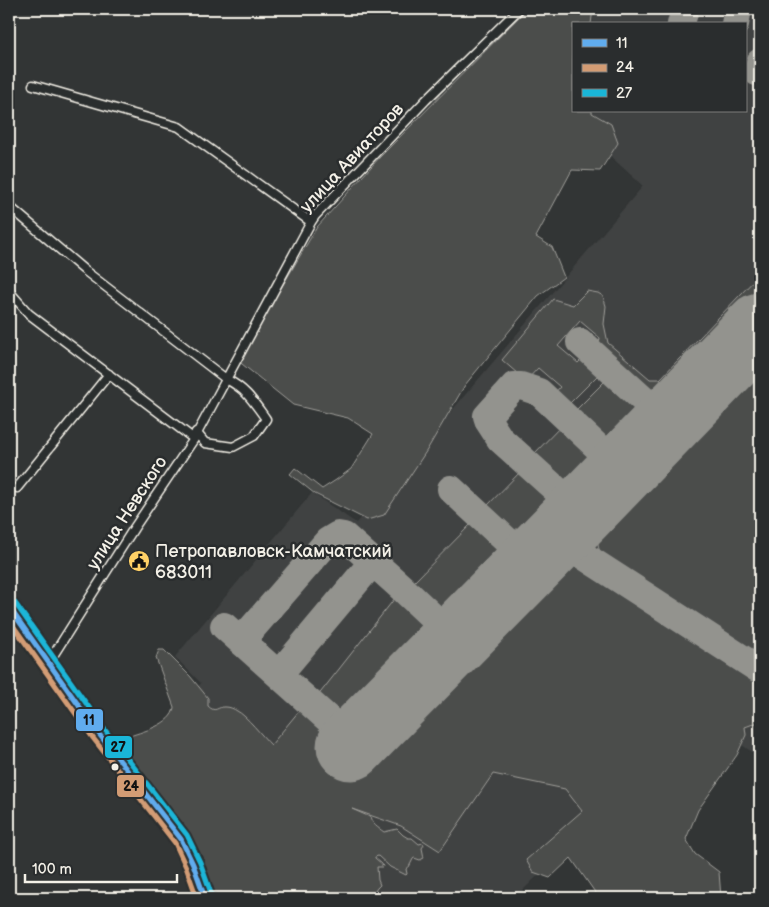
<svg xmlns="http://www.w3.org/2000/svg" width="769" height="907" font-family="'Balsamiq Sans',sans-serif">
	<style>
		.built { fill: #404242; fill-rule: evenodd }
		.green { fill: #4b4d4c; stroke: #a09f9a }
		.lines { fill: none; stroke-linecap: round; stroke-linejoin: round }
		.taxiway { stroke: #93938e; stroke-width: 28 }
		.runway { stroke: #93938e; stroke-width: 69 }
		.street-casing { stroke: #f4f1e8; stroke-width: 11 }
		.secondary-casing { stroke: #f4f1e8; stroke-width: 15 }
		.street { stroke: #2a2d2e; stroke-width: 8 }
		.secondary { stroke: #2a2d2e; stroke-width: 11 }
		.bus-1-casing { stroke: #2a2d2e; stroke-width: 9 }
		.bus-2-casing { stroke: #2a2d2e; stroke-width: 9 }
		.bus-3-casing { stroke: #2a2d2e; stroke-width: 9 }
		.bus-1 { stroke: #60acee; stroke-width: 5 }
		.bus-2 { stroke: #d39c74; stroke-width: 5 }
		.bus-3 { stroke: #1ab6d8; stroke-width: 5 }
		.bus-dot { fill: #f4f1e8; stroke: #2a2d2e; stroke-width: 2 }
		.labels { text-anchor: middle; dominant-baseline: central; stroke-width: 5; stroke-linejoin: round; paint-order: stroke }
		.street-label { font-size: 18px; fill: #f4f1e8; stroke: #2a2d2e }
		.poi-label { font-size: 18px; fill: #f4f1e8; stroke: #2a2d2e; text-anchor: start }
		.line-badge { stroke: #2a2d2e; stroke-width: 2 }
		.pale-badge-label { font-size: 14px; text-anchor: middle; font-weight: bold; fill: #111 }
	</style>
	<rect width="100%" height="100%" fill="#323535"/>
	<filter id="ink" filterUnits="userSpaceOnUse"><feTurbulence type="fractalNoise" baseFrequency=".02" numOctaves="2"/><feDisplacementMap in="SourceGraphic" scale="10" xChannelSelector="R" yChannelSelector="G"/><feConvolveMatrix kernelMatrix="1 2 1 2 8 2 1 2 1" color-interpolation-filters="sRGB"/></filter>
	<g filter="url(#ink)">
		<path class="built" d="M546 9H760V757L677 703 615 799 515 898H245L183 709 201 683 175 657 312 493 356 523 643 186 500 55ZM573 24H745V111H573Z"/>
		<path class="green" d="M527 9H593L591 24H573V111H592V113L611 124 618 143 600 171 572 170 536 237 552 247 564 277 538 296 465 385 427 450 384 515 367 520 315 494 290 474 295 468 322 489 336 480 351 469 373 434 348 418 293 405 237 360 287 278 317 227 380 157Z
			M760 274V292L655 401 650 399 600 354 598 348 600 338 580 321 558 346 578 363 585 356 601 372 566 407 553 395 560 387 538 368 526 381 502 360 553 299 573 305 587 291 598 293 603 296 606 306 604 324 608 343 650 379H660Z
			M760 362V656L604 560C596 545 597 543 601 527Z
			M610 376 646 411 609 449 572 414Z
			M565 422 601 458 568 491 532 456Z
			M523 469 557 502 518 541 485 508Z
			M473 522 506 554 445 616 412 584Z
			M563 561 585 563 760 678V716L756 723 745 727 746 735 737 755 698 810 686 839 695 854 719 872 721 898H599L571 858 550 878 533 872 526 860 582 811 565 789 493 774 440 851 401 826 352 809 370 817C373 825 377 827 384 832L397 829 403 835 408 838H412L419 844 423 843 424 845 422 848 424 858 420 860 414 858 413 859 409 867 406 869 407 874 406 875 390 867 378 856 375 857V858L382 864 383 867H377L378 880 380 885 377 888 375 891 378 896 384 898H215L203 864 195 846 122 750C122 744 122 741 127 737 140 732 173 725 174 707L156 658 159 650H164L190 676 208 698V706C216 714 217 706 226 707 230 707 234 709 237 711 246 715 263 737 271 745L304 705 335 731 368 763Z
			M399 593 434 627 343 722 317 697Z"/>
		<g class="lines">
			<path class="taxiway" d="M681 24 685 9
				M735 24 738 9
				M757 72 760 62
				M580 342 668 422
				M451 489 531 563
				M581 512 500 439 489 422 487 416 514 386H521L539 392 622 470
				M556 538 760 670
				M224 626 355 743
				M241 641 328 541 338 535 344 536 403 589 456 639
				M279 674 367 569 370 567 378 566"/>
			<path class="runway" d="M351 746 581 512 760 327"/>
			<g class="street-casing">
				<path id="street" d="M33 85 179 127 311 222
					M9 206 84 270 226 379C246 389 253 401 266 419L254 436 233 447 205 443 196 432
					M9 291 29 314 194 439
					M17 488 109 374
					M49 662 134 528 194 439 311 222 315 216 426 100 519 9"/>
			</g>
			<g class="secondary-casing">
				<path id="secondary" d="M9 607 99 734 181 839 193 864 205 898"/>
			</g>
			<use href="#street" class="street"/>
			<use href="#secondary" class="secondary"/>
			<g class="bus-1-casing">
				<path id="bus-1" d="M9 607 99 734 181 839 193 864 205 898"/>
			</g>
			<g class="bus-2-casing">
				<path id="bus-2" d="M9 620 93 738 175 843 186 867 197 898"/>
			</g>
			<g class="bus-3-casing">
				<path id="bus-3" d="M15 603 105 730 187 835 200 862 212 896"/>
			</g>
			<use href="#bus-1" class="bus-1"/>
			<use href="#bus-2" class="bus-2"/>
			<use href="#bus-3" class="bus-3"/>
		</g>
	</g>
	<defs>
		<g id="civic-disc" transform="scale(1.125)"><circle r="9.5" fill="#ffd166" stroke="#2a2d2e"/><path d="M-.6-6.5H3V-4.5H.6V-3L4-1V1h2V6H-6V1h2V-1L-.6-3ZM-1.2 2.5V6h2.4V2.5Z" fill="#111"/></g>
	</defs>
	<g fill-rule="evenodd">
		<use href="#civic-disc" x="139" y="561"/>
	</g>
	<circle class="bus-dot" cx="115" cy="767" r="4.5"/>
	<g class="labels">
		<g class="street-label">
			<text transform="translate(352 158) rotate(-47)">улица Авиаторов</text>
			<text transform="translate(127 513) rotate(-57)">улица Невского</text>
		</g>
		<g class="poi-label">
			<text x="155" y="551">Петропавловск-Камчатский<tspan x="155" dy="21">683011</tspan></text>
		</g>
	</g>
	<g class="line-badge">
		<rect x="75" y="708" width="29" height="24" rx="5" fill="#60acee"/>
		<rect x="104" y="735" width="29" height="24" rx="5" fill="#1ab6d8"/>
		<rect x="116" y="774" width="29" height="24" rx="5" fill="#d39c74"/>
	</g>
	<g class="pale-badge-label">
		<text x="89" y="725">11</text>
		<text x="118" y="752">27</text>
		<text x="131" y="791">24</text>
	</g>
	<rect width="769" height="907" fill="none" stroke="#2a2d2e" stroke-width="30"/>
	<rect x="15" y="15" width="739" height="877" fill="none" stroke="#f4f1e8" stroke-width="2" filter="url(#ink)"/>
	<rect x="572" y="22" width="175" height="90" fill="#2a2d2e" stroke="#7b7b78"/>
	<rect x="582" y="39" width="25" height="8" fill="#60acee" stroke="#7b7b78"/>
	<text x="616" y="48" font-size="15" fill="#f4f1e8">11</text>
	<rect x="582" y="64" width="25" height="8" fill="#d39c74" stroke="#7b7b78"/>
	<text x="616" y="72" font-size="15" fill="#f4f1e8">24</text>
	<rect x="582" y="89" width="25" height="8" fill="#1ab6d8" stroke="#7b7b78"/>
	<text x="616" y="98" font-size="15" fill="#f4f1e8">27</text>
	<path d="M25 874v8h152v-8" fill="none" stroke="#f4f1e8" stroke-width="2.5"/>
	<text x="32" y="874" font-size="15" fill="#f4f1e8" stroke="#2a2d2e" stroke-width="4" paint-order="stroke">100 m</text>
</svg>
